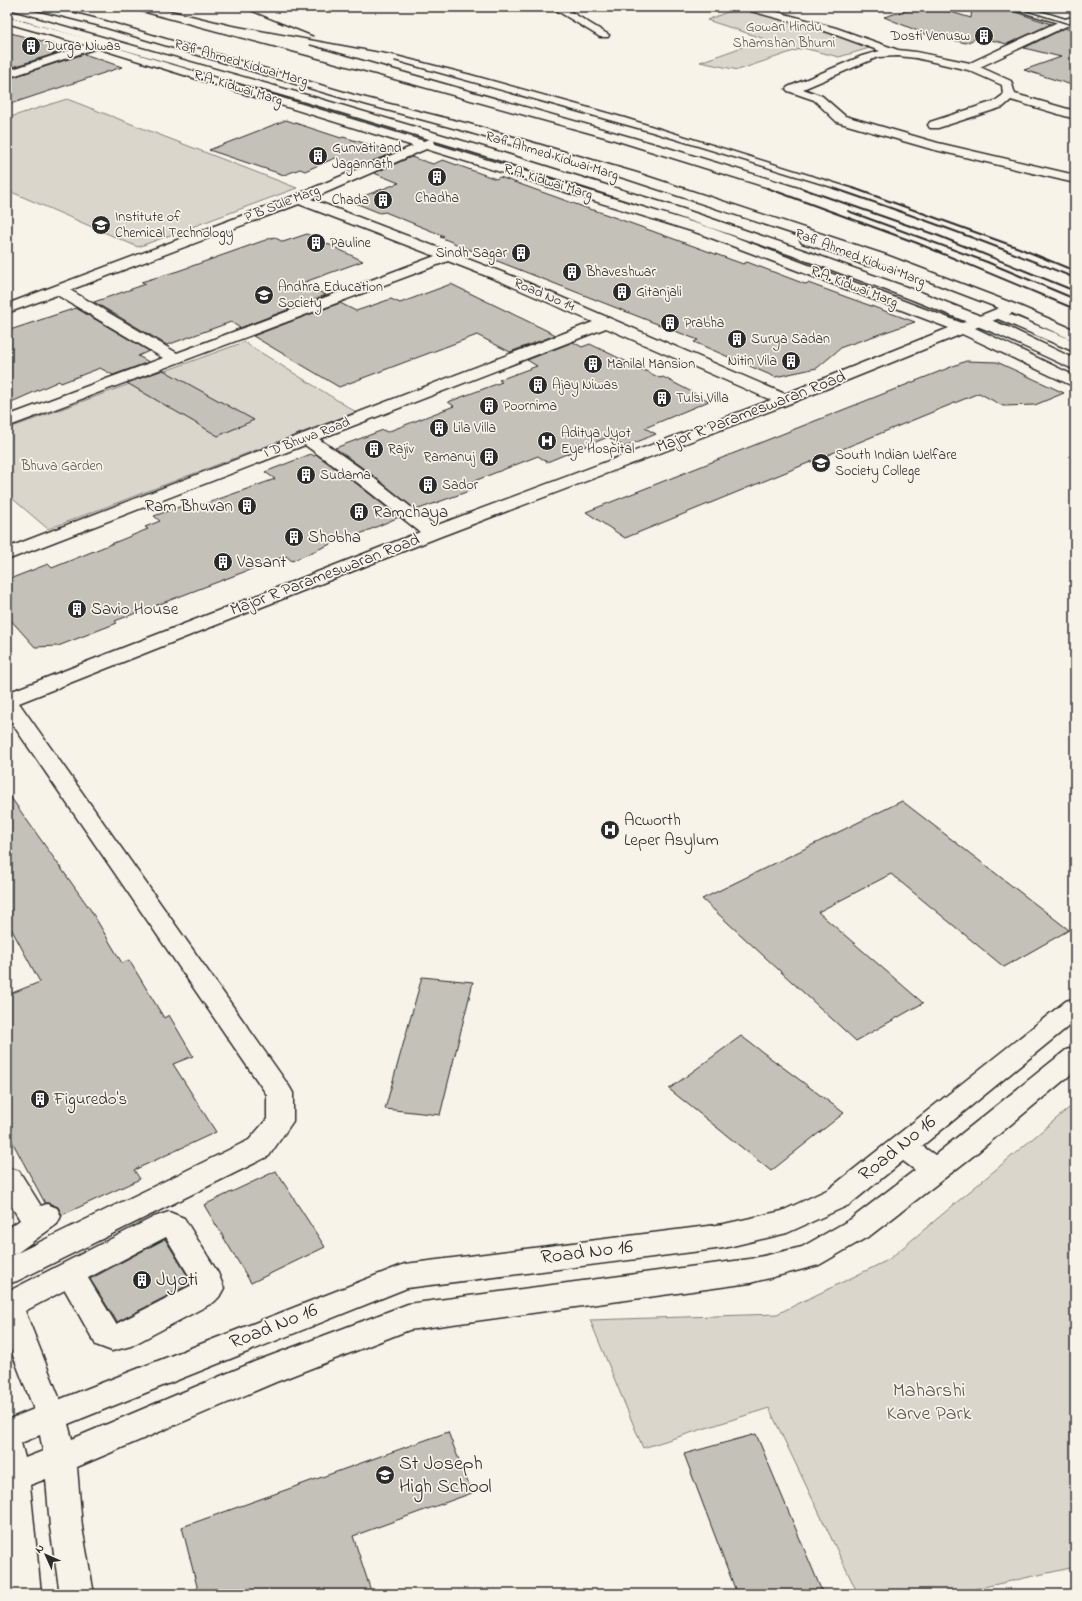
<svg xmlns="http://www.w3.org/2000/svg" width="1082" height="1601" font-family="'Indie Flower',sans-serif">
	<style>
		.green { fill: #dad6cc; stroke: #82807c }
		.building { fill: #c4c1b9; stroke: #2b2b2b }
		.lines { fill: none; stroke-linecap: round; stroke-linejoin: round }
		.minor-casing { stroke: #2b2b2b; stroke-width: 3 }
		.major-casing { stroke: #2b2b2b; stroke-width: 3 }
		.minor { fill: #f7f3e8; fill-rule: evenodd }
		.major { fill: #f7f3e8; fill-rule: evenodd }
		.rail-far1 { stroke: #2b2b2b; stroke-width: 1.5 }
		.rail { stroke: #2b2b2b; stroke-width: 2 }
		.labels { text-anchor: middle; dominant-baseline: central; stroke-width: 3.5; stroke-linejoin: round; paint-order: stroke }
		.far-park-label { font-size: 14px; fill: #575653; stroke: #f7f3e8 }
		.far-poi-label { font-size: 14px; fill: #2b2b2b; stroke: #f7f3e8; text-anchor: start }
		.far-street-label { font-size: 14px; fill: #2b2b2b; stroke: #f7f3e8 }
		.street-label { font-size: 17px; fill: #2b2b2b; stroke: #f7f3e8 }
		.poi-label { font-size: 17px; fill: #2b2b2b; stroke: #f7f3e8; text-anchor: start }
		.near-street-label { font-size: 20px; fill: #2b2b2b; stroke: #f7f3e8 }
		.near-poi-label { font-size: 20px; fill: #2b2b2b; stroke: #f7f3e8; text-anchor: start }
		.near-park-label { font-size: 20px; fill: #575653; stroke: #f7f3e8 }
	</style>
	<rect width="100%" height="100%" fill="#f7f3e8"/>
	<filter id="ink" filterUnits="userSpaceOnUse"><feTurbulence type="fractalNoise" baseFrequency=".025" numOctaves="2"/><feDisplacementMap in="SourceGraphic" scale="8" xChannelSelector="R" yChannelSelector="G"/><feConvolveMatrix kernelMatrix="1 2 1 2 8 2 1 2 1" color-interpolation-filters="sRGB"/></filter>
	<g filter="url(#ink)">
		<path class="green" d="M740 7H753L880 45 839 57 803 48 738 70 700 62 765 39 707 20Z
			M67 99 297 188 138 247 7 190V118Z
			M244 342 356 412 48 529 7 494V429Z
			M1075 1103V1567L952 1594H858L769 1408 643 1448 590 1320 777 1314 888 1260Z"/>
		<path class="building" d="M918 7H934L971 18 972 7H1000L1051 24 1007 44 979 37 966 43 925 34 884 17Z
			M1065 28 1075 32V86L1024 70 1061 57 1024 48Z
			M7 32 33 39H35L69 49 7 69Z
			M84 54 122 67 7 105V79Z
			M286 120 341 138 343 137 395 152 358 167 335 158 305 171 300 169 284 175 209 150Z
			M411 157 433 164 443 160 496 179 500 177 592 210H594L743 264 747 262 805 284 808 283 915 322 842 347 817 368 775 377 694 342 698 340 482 255 440 237 444 236 385 212 380 213 350 201 399 183 374 173Z
			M307 234 363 261 302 283 326 295 240 328 231 322 167 345 94 302 146 284 141 282 178 271 274 237 283 242Z
			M451 284 556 335 510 352 477 335 339 387 253 336 340 303 356 311 391 299 400 303Z
			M76 308 149 351 138 356 149 362 113 375 100 368 61 383 59 381 7 404V331Z
			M573 342 582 347 590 344 660 378 663 377 709 401 645 428 656 434 625 447 608 437 547 462 538 456 464 485 472 490 416 510 371 474 335 448 383 430 387 432 454 406 448 402 502 382 499 380 537 366 527 360Z
			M966 361 997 362 1064 393 1035 405 1003 406 979 393 625 538 586 512Z
			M163 370 254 420 218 436 127 383Z
			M311 454 314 456 317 455 357 484 399 517 353 537 351 535 292 561 286 556 115 621 117 623 58 646 35 647 7 616V580L48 564 52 568 148 529 145 527 160 521 154 516 182 506 188 510 275 479 265 472Z
			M7 792 90 909 122 963 129 960 164 1018 169 1015 193 1056 173 1064 216 1132 134 1170 140 1179 62 1215 58 1207 48 1203H45L7 1132V995L40 982 7 921Z
			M902 801 1069 930 1004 967 891 874 818 912 923 1003 856 1041 702 899Z
			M422 977 473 982 440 1115 385 1109Z
			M741 1036 844 1113 771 1171 669 1089Z
			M276 1171 325 1247 251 1283 204 1205Z
			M165 1239 192 1283 117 1322 90 1279Z
			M448 1432 472 1493 353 1536 372 1594H199L182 1527Z
			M756 1434 823 1594H737L684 1454Z"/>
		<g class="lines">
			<g class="minor-casing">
				<path id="minor" d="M32 7H50L105 21 354 95 469 124 637 173 886 255 1017 305 1075 330V341L1012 313 975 328 1075 376V387L962 334 791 403 439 537 19 703 289 1086 293 1093V1121L269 1156 17 1281 7 1284V1258L249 1140 267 1119V1095L7 716V693L420 532 358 483 305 445 7 560V548L593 322 502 282 448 261 7 427V416L163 358 57 295 7 313V304L294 196 413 146 97 48 7 78V71L85 45 7 23V17L96 41 103 42 104 44 424 141 430 139 434 140 435 144 708 227 962 323 999 308 876 261 627 179 461 130 346 99 97 25 33 9ZM426 149 698 233 949 328 785 394 512 276 311 199ZM299 204 435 256 177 353 70 290ZM606 328 771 400 435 526 370 475 319 439Z
					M551 7H563L609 35 608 37H600Z
					M751 7H759L836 28 898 50 916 52 970 63 1062 20 1075 16V22L980 67 1011 81 1015 94 1075 111V119L1011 100 1003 107 938 128H930L928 125 930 122 995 101 1003 95 1002 85 968 70 916 58 898 56 878 57 803 89 822 96 845 116 938 143 1075 175V183L931 149 837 122 814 100 788 91 786 89 788 87 862 56 880 51 828 32 751 11 750 9Z
					M9 1168 19 1171 41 1206 47 1204 57 1208 61 1216 57 1224 17 1253 7 1257V1229L20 1220 7 1199V1169Z
					M169 1212 184 1218 218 1273 224 1288 219 1297 214 1302 131 1346 112 1351 96 1345 65 1290 25 1311 66 1415 62 1425 51 1429 40 1425 7 1340V1288L11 1290 154 1217ZM166 1237 194 1284 116 1324 88 1278Z"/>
			</g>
			<g class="major-casing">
				<path id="major" d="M1011 7H1027L1075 22V28L1012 9Z
					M7 10 317 98 500 152 683 209 803 250 923 293 1008 327 1075 359V370L997 334 913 300 794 256 673 215 492 158 309 103 7 16Z
					M807 236 842 246 874 259 876 262 874 265 869 266 864 265 832 252 802 243 800 240 802 237Z
					M1001 311 1075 341V352L996 318 994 315 996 312Z
					M1075 998V1021L922 1146 935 1155 1066 1050 1075 1047V1071L973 1156 871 1235 819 1265 750 1283 409 1330 276 1382 77 1467 82 1527 94 1594H60L50 1527 46 1479 30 1485 41 1594H7V1420L39 1407 40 1405 53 1402 405 1264 724 1224 782 1211 829 1189 1066 1001ZM903 1161 915 1170 851 1219 802 1247 750 1259 408 1304 254 1362 72 1439 68 1424 407 1288 724 1248 787 1233 849 1205ZM40 1435 43 1451 25 1458 21 1443Z"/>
			</g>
			<use href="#minor" class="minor"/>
			<use href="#major" class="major"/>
			<path class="rail-far1" d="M124 7 308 56 609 139 770 189
				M157 7 231 25 395 55 470 74 624 117 856 189
				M241 7 313 36
				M1014 7 1075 26
				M310 45 661 145 804 189
				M395 61 653 133 836 189"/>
			<path class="rail" d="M767 188 917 243 1075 309
				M801 188 939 236 1075 291
				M833 188C915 216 995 245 1075 278
				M853 188 1019 248 1075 271
				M848 211 987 262 1075 299"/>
		</g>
	</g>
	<defs>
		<g id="building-disc" transform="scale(1)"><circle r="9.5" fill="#2b2b2b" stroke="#f7f3e8"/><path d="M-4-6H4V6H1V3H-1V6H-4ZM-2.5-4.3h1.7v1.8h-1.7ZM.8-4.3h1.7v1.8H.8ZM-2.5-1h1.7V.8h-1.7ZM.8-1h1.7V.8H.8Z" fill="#fff"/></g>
		<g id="university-disc" transform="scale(1)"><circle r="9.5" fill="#2b2b2b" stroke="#f7f3e8"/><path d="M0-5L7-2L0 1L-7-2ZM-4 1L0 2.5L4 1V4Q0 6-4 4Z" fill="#fff"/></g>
		<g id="hospital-disc" transform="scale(1)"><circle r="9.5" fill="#2b2b2b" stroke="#f7f3e8"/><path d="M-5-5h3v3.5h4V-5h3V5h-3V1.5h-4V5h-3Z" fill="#fff"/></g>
		<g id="school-disc" transform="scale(1)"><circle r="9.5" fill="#2b2b2b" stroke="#f7f3e8"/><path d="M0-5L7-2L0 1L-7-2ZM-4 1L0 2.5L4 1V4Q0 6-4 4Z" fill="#fff"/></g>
	</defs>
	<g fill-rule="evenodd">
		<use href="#building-disc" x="984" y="36"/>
		<use href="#building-disc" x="31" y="46"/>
		<use href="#building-disc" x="318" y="156"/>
		<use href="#building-disc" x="437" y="177"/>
		<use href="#building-disc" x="383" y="200"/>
		<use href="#university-disc" x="101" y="225"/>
		<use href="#building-disc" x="316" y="243"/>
		<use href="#building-disc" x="521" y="253"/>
		<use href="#building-disc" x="572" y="272"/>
		<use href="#building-disc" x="622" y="292"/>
		<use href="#university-disc" x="264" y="295"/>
		<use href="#building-disc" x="670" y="323"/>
		<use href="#building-disc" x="737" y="339"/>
		<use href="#building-disc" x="791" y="361"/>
		<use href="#building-disc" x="593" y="364"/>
		<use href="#building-disc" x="538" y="385"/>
		<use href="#building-disc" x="662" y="398"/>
		<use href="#building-disc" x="489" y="406"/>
		<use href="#building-disc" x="439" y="428"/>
		<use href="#hospital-disc" x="547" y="441"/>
		<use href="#building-disc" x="374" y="449"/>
		<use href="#building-disc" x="489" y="457"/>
		<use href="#university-disc" x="821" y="463"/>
		<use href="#building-disc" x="306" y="475"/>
		<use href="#building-disc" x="428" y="485"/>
		<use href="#building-disc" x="247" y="506"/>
		<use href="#building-disc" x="359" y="512"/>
		<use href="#building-disc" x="294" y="537"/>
		<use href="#building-disc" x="223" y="562"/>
		<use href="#building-disc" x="77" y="609"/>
		<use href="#hospital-disc" x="610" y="830"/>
		<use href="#building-disc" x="40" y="1099"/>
		<use href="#building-disc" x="142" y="1280"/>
		<use href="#school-disc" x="385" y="1475"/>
	</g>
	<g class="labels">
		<g class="far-park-label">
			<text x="784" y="27">Gowari Hindu<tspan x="784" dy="16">Shamshan Bhumi</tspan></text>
			<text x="62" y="466">Bhuva Garden</text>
		</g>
		<g class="far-poi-label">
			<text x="970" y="36" text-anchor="end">Dosti Venusw</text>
			<text x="45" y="46">Durga Niwas</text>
			<text x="332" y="148">Gunvati and<tspan x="332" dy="16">Jagannath</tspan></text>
			<text x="437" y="198" text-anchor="middle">Chadha</text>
			<text x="369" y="200" text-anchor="end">Chada</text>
			<text x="115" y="217">Institute of<tspan x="115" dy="16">Chemical Technology</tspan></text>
			<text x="330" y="243">Pauline</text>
			<text x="507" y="253" text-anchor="end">Sindh Sagar</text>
			<text x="586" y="272">Bhaveshwar</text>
			<text x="278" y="287">Andhra Education<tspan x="278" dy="16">Society</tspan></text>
			<text x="636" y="292">Gitanjali</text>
			<text x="684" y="323">Prabha</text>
			<text x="751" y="339">Surya Sadan</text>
			<text x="777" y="361" text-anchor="end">Nitin Vila</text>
			<text x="607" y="364">Manilal Mansion</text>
			<text x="552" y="385">Ajay Niwas</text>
			<text x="676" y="398">Tulsi Villa</text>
			<text x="503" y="406">Poornima</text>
			<text x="453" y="428">Lila Villa</text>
			<text x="561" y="433">Aditya Jyot<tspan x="561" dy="16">Eye Hospital</tspan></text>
			<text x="388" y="449">Rajiv</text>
			<text x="835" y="455">South Indian Welfare<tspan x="835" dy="16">Society College</tspan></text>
			<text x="475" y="457" text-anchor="end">Ramanuj</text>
			<text x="320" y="475">Sudama</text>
			<text x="442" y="485">Sador</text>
		</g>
		<g class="far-street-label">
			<text transform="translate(241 63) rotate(16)">Rafi Ahmed Kidwai Marg</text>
			<text transform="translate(238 88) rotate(17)">R.A. Kidwai Marg</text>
			<text transform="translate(552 156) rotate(17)">Rafi Ahmed Kidwai Marg</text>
			<text transform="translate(548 182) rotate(17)">R.A. Kidwai Marg</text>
			<text transform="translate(282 204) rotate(-21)">P B Sule Marg</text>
			<text transform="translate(860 258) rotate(21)">Rafi Ahmed Kidwai Marg</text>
			<text transform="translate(854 287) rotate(21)">R.A. Kidwai Marg</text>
			<text transform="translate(544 295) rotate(23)">Road No 14</text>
			<text transform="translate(307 438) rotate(-21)">I D Bhuva Road</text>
		</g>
		<g class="street-label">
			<text transform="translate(751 412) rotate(-21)">Major R Parameswaran Road</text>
			<text transform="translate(325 575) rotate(-21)">Major R Parameswaran Road</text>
		</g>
		<g class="poi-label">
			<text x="233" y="506" text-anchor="end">Ram Bhuvan</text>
			<text x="373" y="512">Ramchaya</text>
			<text x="308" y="537">Shobha</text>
			<text x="237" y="562">Vasant</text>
			<text x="91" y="609">Savio House</text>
			<text x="624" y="820">Acworth<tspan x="624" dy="20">Leper Asylum</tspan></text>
			<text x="54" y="1099">Figuredo's</text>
		</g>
		<g class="near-street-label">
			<text transform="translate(898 1149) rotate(-39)">Road No 16</text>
			<text transform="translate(587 1253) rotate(-7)">Road No 16</text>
			<text transform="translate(274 1327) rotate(-22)">Road No 16</text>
		</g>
		<g class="near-poi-label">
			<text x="156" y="1280">Jyoti</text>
			<text x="399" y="1464">St Joseph<tspan x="399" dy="23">High School</tspan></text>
		</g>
		<g class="near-park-label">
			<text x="929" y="1391">Maharshi<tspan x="929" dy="23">Karve Park</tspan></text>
		</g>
	</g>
	<rect width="1082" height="1601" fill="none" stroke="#f7f3e8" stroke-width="24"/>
	<rect x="12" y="12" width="1058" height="1577" fill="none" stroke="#2b2b2b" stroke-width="1.5" filter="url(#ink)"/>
	<g transform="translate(46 1555) rotate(315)" stroke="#f7f3e8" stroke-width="3" paint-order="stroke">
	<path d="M0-3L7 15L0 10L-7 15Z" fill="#2b2b2b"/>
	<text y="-6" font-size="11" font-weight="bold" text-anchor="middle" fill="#2b2b2b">N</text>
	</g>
</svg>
